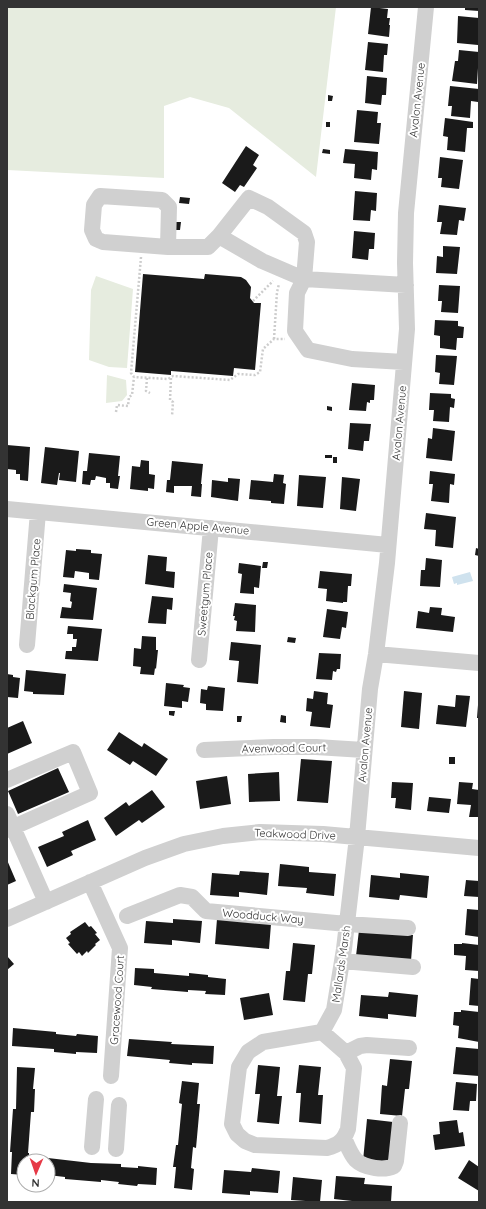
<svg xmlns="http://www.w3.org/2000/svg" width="486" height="1209" font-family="Quicksand,sans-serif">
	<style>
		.green { fill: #e6ecdf }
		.water { fill: #cfe2ee }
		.building { fill: #1a1a1a }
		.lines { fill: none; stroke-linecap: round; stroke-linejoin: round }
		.path { stroke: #cdcdcd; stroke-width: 2.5; stroke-dasharray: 2 2; stroke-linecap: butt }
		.minor { stroke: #d0d0d0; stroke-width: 16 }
		.labels { text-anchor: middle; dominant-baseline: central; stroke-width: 4; stroke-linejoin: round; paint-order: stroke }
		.street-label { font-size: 11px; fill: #333; stroke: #fff }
	</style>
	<rect width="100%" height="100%" fill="#fff"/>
	<path class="green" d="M7 7H336L316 177 229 108 190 97 164 106V178L7 170Z
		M96 276 133 289 127 368 109 367 89 360 91 290Z
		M107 375 126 380 127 395 122 401 106 403Z"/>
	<path class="water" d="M470 572 473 581 457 585V583L454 584 452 577Z"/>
	<path class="building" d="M371 7 388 9 387 18H390L389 25H390L389 37 368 34Z
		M465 7H479V11L465 10Z
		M458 16 479 18 478 45 457 43Z
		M368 42 388 44 387 55H384L383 72 365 70Z
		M459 50 479 52 477 84 452 81 455 61H458Z
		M367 76 387 78 386 95H382L381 105 365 103Z
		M450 86 479 89 478 102 471 101 470 118 451 116 452 106H448Z
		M328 95 333 96 332 101H328Z
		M357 110 378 112 377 123H381L379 144 354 142Z
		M445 118 473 122V128H467L465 152 447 150 448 137 443 136Z
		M326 122H330V127H326Z
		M246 146 259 155 253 165 257 168 244 187 240 185 235 192 222 183Z
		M323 149 330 150V154L322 153Z
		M345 149 378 152 377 170 372 169 371 180 354 178 355 164 343 163Z
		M440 157 463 160 459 189 441 187 442 178H438Z
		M355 191 377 193 376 211 371 210 370 221 353 220Z
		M180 197 190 198 189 204 179 203Z
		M439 205 466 208 464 221 459 220 457 235 440 234 442 222H437Z
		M175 222H181L180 230H174Z
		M354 231 375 233 374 249H369L368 260 352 258Z
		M443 246 460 247 457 274 436 273 437 256 443 257Z
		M143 274 204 279 205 274 241 277 246 280 251 287 250 298 254 303H261L255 370 234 368 233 376 171 371V375L135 372Z
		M439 285 460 286 458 313 441 312 442 301H438Z
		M435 320 458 321V326L464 327 463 338H457L456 350 440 348V336L434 335Z
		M436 355 457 356 454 385 439 384 440 373 435 372Z
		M352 383 375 385 374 400H370V403L367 402 366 411 349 410Z
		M430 393 451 394V398L455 399 454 408 450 407 449 422 433 421 434 410H429Z
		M327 406 332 407V411L327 410Z
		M350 423 371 424 369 441H364L363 451 348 449Z
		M433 428 455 431 452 461 426 458 428 438 432 439Z
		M7 445 30 447 28 481 20 480V474H16V470L7 469Z
		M45 447 79 451 76 482 59 480 60 473H59L57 485 41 483Z
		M89 453 120 456 118 476H120L118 489 110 488V483H106V478L96 476 95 480H91L90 485 82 484 83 471H87Z
		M325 455H332V458H325Z
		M333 457H337V463H333Z
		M141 460 149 461V474L155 475 154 489 148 488V491L130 489 132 466 140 467Z
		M172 461 203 464 201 484H202L201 497 191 496 192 486H174V493L166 492 167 480H170Z
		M430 471 455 474 454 485 450 484 449 503 431 501 433 484H429Z
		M274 474 284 475 283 483 286 484 284 504 271 503V501L249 499 251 480 273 482Z
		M299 475 326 477 323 508 297 506Z
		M342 477 360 479 356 511 340 509Z
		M228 478 240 479 238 501 211 497 212 480 228 482Z
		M426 513 456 517 453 548 435 546 436 530 424 529Z
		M476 548 479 549V556L475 555Z
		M76 549 91 550V553L102 554 99 580 89 579V573L75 571 74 578 63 577 66 550 76 551Z
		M148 555 167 557 166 571 175 572 174 588 145 584Z
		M426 558 442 560 440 587 420 586 421 570H425Z
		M263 562H268L267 568H262Z
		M239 563 261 566 259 588 254 587V594L240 593 242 574 238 573Z
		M320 571 352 574 351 586H348L347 602H343V603L326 601 327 589 318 588Z
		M64 584 97 588 93 620 60 618 62 607 71 608 72 602 70 601 71 593 63 592Z
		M152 596 173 598 172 610 167 609 166 624 148 623Z
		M235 603 256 605 255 632 236 631 237 621 234 620 235 616H233Z
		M430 607 442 608 441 615 455 617 453 632 416 628 418 611 429 613Z
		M327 609 348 612 346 628 342 627 340 639 323 637Z
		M68 626 102 629 98 661 65 659 66 651H72V647H76L77 639H73V634H67Z
		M142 636 156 637V650H158L156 669 155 668 154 675 140 674 141 667 133 666 134 648 141 649Z
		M288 637 296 638 295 643 287 642Z
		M231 642 261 645 258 684 237 682 239 661 229 660Z
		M319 653 341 654 340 669H337L336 672 333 671 332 680 316 679Z
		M26 670 66 674 64 695 33 694V692L24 691Z
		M7 674 13 675V677L20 678 18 698 7 697Z
		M166 683 184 685 183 687 190 688 188 702 182 701V708L164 706Z
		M208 686 225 688 223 711 206 710V704L200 703 201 689 207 690Z
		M314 691 328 693 327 704 333 705 330 728 310 726 312 712 306 711 307 698 313 699Z
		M404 691 422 693 419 729 401 727Z
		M456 695 470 696 466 727 436 724 438 705 455 707Z
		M478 705 479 706V718H477Z
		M169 711H175L174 716 169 715Z
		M281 715 286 716V723L280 722Z
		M237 716H242L241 722H237Z
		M23 721 32 743 7 754V728Z
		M119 732 142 747 144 743 168 759 156 776 133 761 130 765 107 750Z
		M449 757H455V764H449Z
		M301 759 332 761 328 803 297 801Z
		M58 768 69 792 18 814 8 791Z
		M279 772 280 801 249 802 248 774Z
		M227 776 231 804 200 809 196 781Z
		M392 782 413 783 411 810 395 808 396 798H391Z
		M459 782 473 783 472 789 479 790V817H469L471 805 457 804Z
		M152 790 165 807 142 823 139 820 116 836 104 818 126 802 129 806Z
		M429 797 451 799 449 813 427 811Z
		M88 820 96 840 71 851 73 855 71 856 47 867 38 847 64 836 62 832Z
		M7 860 16 881 7 885Z
		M280 864 309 867V872L336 874 334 896 306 893 307 888 278 886Z
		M240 871 269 873 267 895 239 892V897L210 895 212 873 239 875Z
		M400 873 429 876 427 898 400 895 399 900 369 897 371 875 400 878Z
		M466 880 479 881V897L464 896Z
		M467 909 479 910V937L465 935Z
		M173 919 202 921 200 943 172 940V945L144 943 146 921 173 923Z
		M217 919 271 924 269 949 215 944Z
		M85 922 89 927 91 926 97 933 95 934 100 940 95 944 96 945 88 953 87 951 82 956 79 952 77 954 68 944 70 943 66 938 71 934 70 932Z
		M359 930 413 935 411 961 356 956Z
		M293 943 315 945 312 974H308L305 1002 283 1000 286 971H290Z
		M462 943 479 945V971L465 970 466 956 454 955V944H462Z
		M7 956 14 964 7 970Z
		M135 968 154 969V973L189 976V973L208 975V977L226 979 225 995 205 994 206 991 188 990V992L151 989 152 987 134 985Z
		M471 978 479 979V1006L469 1005Z
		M389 992 418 995 416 1017 388 1014V1019L359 1016 361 995 388 997Z
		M269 993 273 1015 244 1020 240 998Z
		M461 1010 479 1012V1042L458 1038 459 1026 453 1025 454 1012H461Z
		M13 1028 56 1032V1034L76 1036 77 1034 98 1036 97 1053 76 1052V1054L54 1052V1049L12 1046Z
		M129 1039 172 1042 171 1044 214 1046 213 1064 192 1063V1065L169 1063 170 1060 127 1056Z
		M456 1047 479 1049V1076L453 1074Z
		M390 1059 412 1061 409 1089H405L402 1116 380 1114 382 1085 387 1086Z
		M258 1065 280 1067 277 1096H282L279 1124 257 1122 260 1094H255Z
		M299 1065 321 1067 318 1095H323L321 1124 299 1122 301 1093H296Z
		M17 1067 35 1068 33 1089H35L34 1112H31L28 1153H29V1161H24V1175L11 1174 12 1152H10L13 1109H16Z
		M182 1081 199 1083 197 1104H200L196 1148 193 1147 191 1168 194 1169 192 1190 174 1188 176 1167H173L176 1145H178L182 1104 179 1103Z
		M456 1082 477 1084 476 1101H470L469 1111 453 1110Z
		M367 1119 393 1122 389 1163 363 1161Z
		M457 1120 459 1133 463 1132 465 1146 435 1150 433 1135 440 1134 439 1122Z
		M48 1158 91 1163 121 1164V1167L138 1168V1166L157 1168 156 1185 138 1184 137 1186 118 1184 119 1182 101 1180V1182L65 1179V1177L48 1175Z
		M469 1160 479 1167V1191L458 1178Z
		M252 1168 280 1171 278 1193 250 1191V1195L222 1193 224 1170 251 1172Z
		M336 1176 365 1178 364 1184 392 1186 391 1202H361L334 1199Z
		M293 1177 322 1180 320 1202 291 1200Z"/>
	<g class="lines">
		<path class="path" d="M141 257 131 373 134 377 168 379 173 376 230 380 238 374 255 375 260 372 263 349 274 339H285
			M253 301 273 281
			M274 339 277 292 279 284
			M147 378 146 391 150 393
			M171 378 170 400 173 402 172 416
			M116 412 117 405 128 406 129 397 132 395 134 377"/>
		<path class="minor" d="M249 198 268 207 304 233 307 242 304 279 262 261 219 236Z
			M168 247 169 207 162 200 100 196 94 205 92 230 96 239 103 242 168 247H208L219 236
			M404 362 352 359 308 350 295 331 297 293 304 279 406 285
			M7 509 388 545
			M27 645 38 512
			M376 654 479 663
			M199 660 211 528
			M204 750 274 747H316L364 750
			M7 780 73 752 90 793 7 830
			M7 814 46 902
			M90 882 120 948 111 1076
			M127 916 180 895 192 897 206 911 347 924 408 928
			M7 919 145 858 184 844 223 836 260 832 323 834 479 848
			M342 961 413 967
			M322 1032 346 1053 354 1068 348 1129C344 1140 339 1145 327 1148L255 1145 245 1141 237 1134 232 1124 239 1067 248 1052 263 1042 322 1032 334 1010 344 949 357 837 370 689 376 654 387 563 407 329 405 263 406 213 426 7
			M346 1053 360 1046 367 1045 409 1048
			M344 1138C352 1156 354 1165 375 1168 382 1169 388 1169 394 1166L396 1161 400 1123
			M92 1147 96 1099
			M116 1149 119 1105"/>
	</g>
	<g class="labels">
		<g class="street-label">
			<text transform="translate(417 100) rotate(-84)">Avalon Avenue</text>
			<text transform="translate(399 423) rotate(-85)">Avalon Avenue</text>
			<text transform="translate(198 526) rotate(5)">Green Apple Avenue</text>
			<text transform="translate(33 579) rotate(-85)">Blackgum Place</text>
			<text transform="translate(205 594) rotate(-85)">Sweetgum Place</text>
			<text transform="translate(365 745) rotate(-85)">Avalon Avenue</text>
			<text transform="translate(284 748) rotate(-1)">Avenwood Court</text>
			<text transform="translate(295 834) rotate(2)">Teakwood Drive</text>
			<text transform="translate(263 916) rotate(5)">Woodduck Way</text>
			<text transform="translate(341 964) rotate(-82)">Mallards Marsh</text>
			<text transform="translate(117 1000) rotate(-86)">Gracewood Court</text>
		</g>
	</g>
	<rect width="486" height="1209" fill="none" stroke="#333333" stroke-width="16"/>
	<g transform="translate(36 1173) rotate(182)"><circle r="19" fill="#ffffff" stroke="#adadad"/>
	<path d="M0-3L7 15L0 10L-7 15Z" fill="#e63946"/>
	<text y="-6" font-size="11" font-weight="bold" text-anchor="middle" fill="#333333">N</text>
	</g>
</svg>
